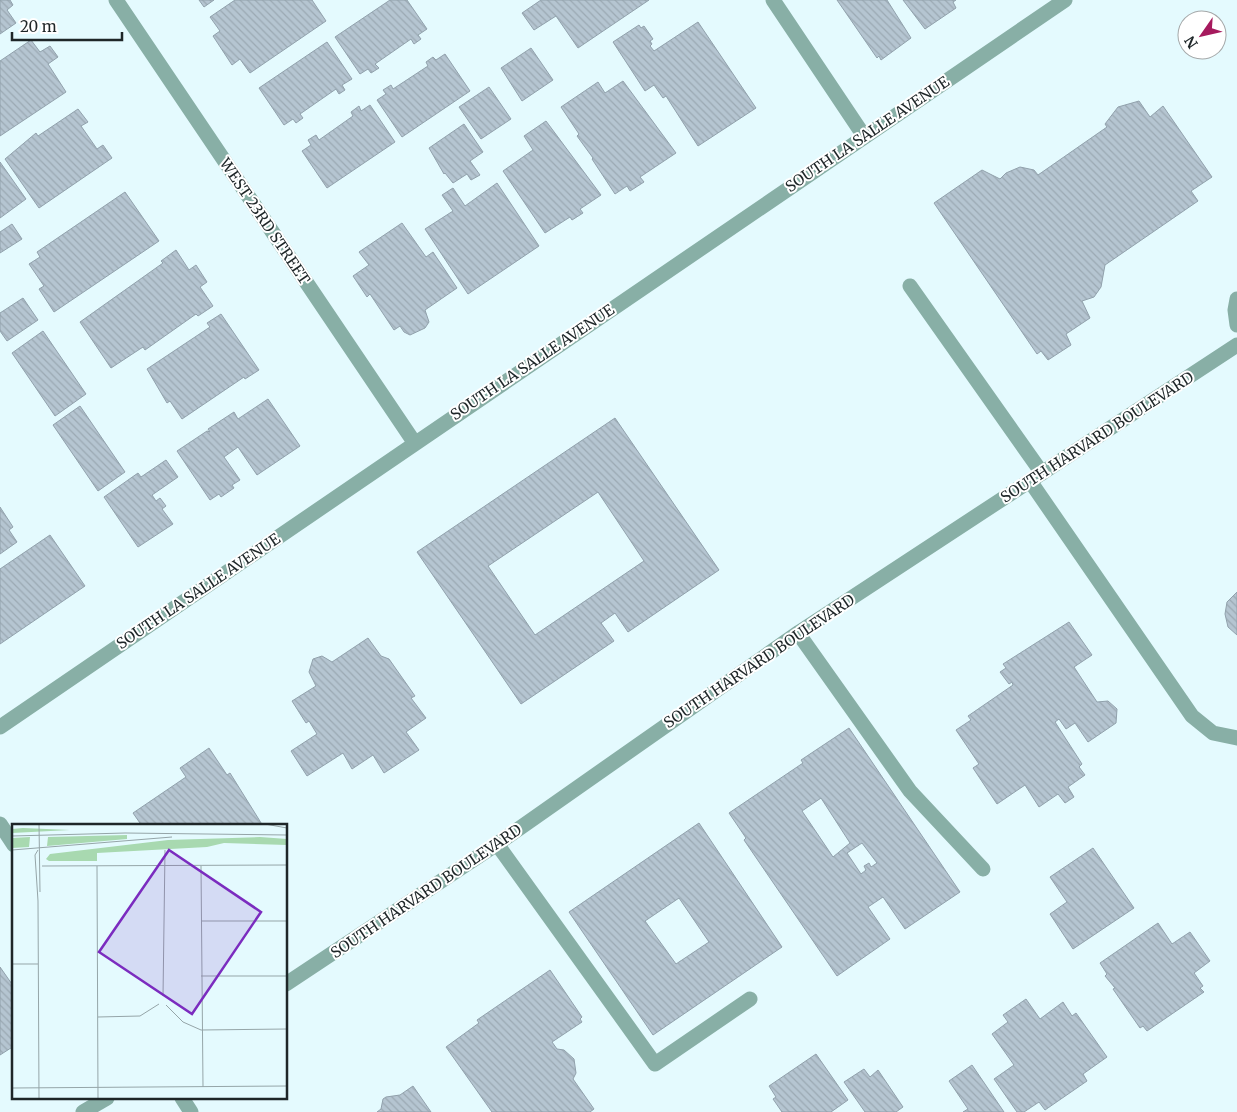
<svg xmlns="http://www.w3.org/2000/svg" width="1237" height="1112" font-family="Merriweather,serif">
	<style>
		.building { fill: url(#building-back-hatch); stroke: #91a1ac; fill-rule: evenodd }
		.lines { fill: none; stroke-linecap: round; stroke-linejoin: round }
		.lane { stroke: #88afa6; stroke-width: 15 }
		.street { stroke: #88afa6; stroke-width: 15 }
		.labels { text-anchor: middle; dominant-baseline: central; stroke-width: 4; stroke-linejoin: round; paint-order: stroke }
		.street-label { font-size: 15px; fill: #1e2628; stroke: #fff }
		.inset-road { fill: none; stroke: #95a5a8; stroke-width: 1 }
		.view { fill: #7b2cbf; fill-opacity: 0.15; stroke: #7b2cbf; stroke-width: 2.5 }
		.inset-edge { fill: none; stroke: #1e2628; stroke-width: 2.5 }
	</style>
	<defs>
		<pattern id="building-back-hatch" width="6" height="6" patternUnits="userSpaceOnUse" patternTransform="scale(1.25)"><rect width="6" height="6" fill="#b5c5d1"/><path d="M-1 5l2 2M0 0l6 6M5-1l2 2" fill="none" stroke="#9ba9b3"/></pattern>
	</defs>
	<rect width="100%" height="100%" fill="#e4fafe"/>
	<path class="building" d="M0 0H10L13 5 7 10 16 23 0 34Z
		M199 0H214L204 7Z
		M235 0H312L326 21 250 73 240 59 232 65 213 36 220 31 210 17Z
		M390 0H407L427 29 418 35 421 39 414 44 411 39 375 64 379 68 371 73 368 69 360 74 335 37Z
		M541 0H649L578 48 556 16 534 30 522 13Z
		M837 0H887L911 38 881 60 879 56 877 58Z
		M903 0H956L953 2 956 8 925 29Z
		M698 22 756 108 698 146 666 96 663 98 654 85 645 91 613 42 639 25 641 28 644 26 653 39 650 41 652 44 650 46 654 51Z
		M31 40 40 52 50 46 58 57 48 64 66 92 0 136V61Z
		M327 42 352 79 342 85 345 90 339 94 336 89 300 114 303 118 296 123 293 119 284 125 259 88Z
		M531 48 553 80 522 101 501 68Z
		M445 54 470 91 402 137 377 100 386 94 383 90 391 85 393 89 428 66 426 62 433 57 436 60Z
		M623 81 676 153 640 177 644 182 630 191 627 186 615 194 592 159 593 158 577 136 579 134 561 107 598 82 605 93Z
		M489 87 511 119 481 139 459 107Z
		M1139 101 1150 117 1163 106 1212 177 1191 191 1198 201 1105 265 1101 287 1094 297 1082 301 1090 318 1066 334 1071 345 1048 360 1041 351 1037 354 934 203 982 170 1000 179 1006 173 1020 167 1034 170 1038 175 1107 127 1105 124 1118 107Z
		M370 105 395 142 327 188 302 151 311 145 308 140 316 135 319 140 353 116 351 112 359 106 361 111Z
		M78 109 88 122 81 126 97 149 103 145 112 158 39 208 5 159 36 133 38 136Z
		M546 121 601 195 580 209 583 213 572 220 570 217 545 233 503 171 533 150 524 136Z
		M464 124 483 152 470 161 480 175 471 180 467 174 453 183 445 173 444 174 429 148Z
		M0 162 26 199 0 218Z
		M497 183 539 246 468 294 425 229 453 211 442 195 453 188 465 206Z
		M125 192 159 241 54 312 39 289 44 286 29 264 40 257 37 252Z
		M402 223 426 257 433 252 457 288 425 310 429 322 425 328 410 335 404 332 400 326 394 330 370 294 367 297 353 276 369 265 359 252Z
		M12 224 22 239 0 253V232Z
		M176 250 189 270 196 265 207 282 200 287 213 306 198 316 196 314 145 350 143 347 111 368 80 322 163 263 161 261Z
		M23 298 38 320 7 341 0 331V313Z
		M221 314 259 370 245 379 244 377 182 419 170 401 167 403 147 369 210 327 207 323Z
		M43 331 86 394 55 416 12 353Z
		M268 399 300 446 257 475 238 447 224 457 240 480 232 485 234 488 221 497 219 494 210 500 177 451 207 431 210 432 208 429 234 412 238 419Z
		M80 406 125 472 98 491 53 425Z
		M615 418 719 570 628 632 615 613 601 623 614 641 521 704 417 552ZM598 492 644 561 535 635 488 566Z
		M166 460 178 477 152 495 156 501 160 498 166 506 162 509 173 524 138 547 104 497 138 473 141 477Z
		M0 507 13 527 9 530 17 542 0 554Z
		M50 535 85 586 0 644V569Z
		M1237 592V635L1228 627 1225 614 1227 602Z
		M1069 622 1092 655 1074 667 1097 702 1108 701 1117 709 1116 723 1088 742 1075 723 1066 729 1059 719 1055 722 1082 764 1079 767 1085 775 1068 787 1074 797 1065 803 1058 794 1039 807 1025 785 997 804 973 768 979 764 956 730 971 720 968 716 1013 685 1012 682 1009 684 1000 672 1006 668 1003 664Z
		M368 638 381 656 389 659 415 696 411 698 426 718 406 732 419 750 384 773 373 755 352 769 343 753 307 776 291 751 317 734 309 721 306 723 292 701 316 686 309 672 313 659 322 656 332 662Z
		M849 728 960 892 905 929 883 897 868 907 890 939 837 976 744 840 746 838 729 813 803 763 801 760ZM821 798 850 843 833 857 802 811ZM862 843 877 863 871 867 869 863 864 866 866 870 861 874 847 853Z
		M209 748 227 775 230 773 263 826H142L133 813 186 777 180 768Z
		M699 823 782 947 653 1035 569 912ZM679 898 709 942 676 964 645 921Z
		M1093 848 1134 908 1073 949 1050 914 1067 902 1050 877Z
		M1158 923 1172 944 1190 932 1210 961 1194 973 1203 986 1200 988 1204 992 1147 1031 1143 1026 1140 1028 1113 989 1115 988 1105 976 1107 974 1100 963Z
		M0 967 14 987V1046L0 1055Z
		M550 970 582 1017 580 1019 582 1022 552 1042 557 1049 564 1050 574 1059 576 1073 573 1079 594 1109 590 1112H492L446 1047 479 1023 477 1020Z
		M1026 999 1040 1019 1063 1002 1072 1016 1076 1013 1107 1057 1083 1074 1087 1081 1045 1110 1039 1102 1024 1112H1017L994 1079 1014 1065 992 1034 1008 1022 1003 1015Z
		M816 1054 848 1100 831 1112H782L773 1099 776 1097 769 1086Z
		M972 1065 1004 1112H963L968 1109 949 1081Z
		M864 1069 870 1077 878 1070 903 1107 896 1112H865L844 1082Z
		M413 1086 431 1112H377L381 1109 383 1099 386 1097 400 1095Z"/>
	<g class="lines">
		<path class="lane" d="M910 286 1042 473
			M1030 481 1192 716 1213 733 1237 738
			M798 633 910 791 983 869
			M497 844 655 1064 750 999"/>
		<path class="street" d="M116 0 414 442
			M773 0 864 136
			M1237 299 1235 310 1237 325
			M0 727 1065 0
			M0 824 14 845
			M286 984 497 844 798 633 1237 345
			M182 1098 191 1112
			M83 1112 107 1098"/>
	</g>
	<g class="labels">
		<g class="street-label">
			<text transform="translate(867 134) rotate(-34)">SOUTH LA SALLE AVENUE</text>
			<text transform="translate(265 221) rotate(56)">WEST 23RD STREET</text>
			<text transform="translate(532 362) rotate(-34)">SOUTH LA SALLE AVENUE</text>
			<text transform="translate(1097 437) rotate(-33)">SOUTH HARVARD BOULEVARD</text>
			<text transform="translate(198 591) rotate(-34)">SOUTH LA SALLE AVENUE</text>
			<text transform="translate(759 661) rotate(-34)">SOUTH HARVARD BOULEVARD</text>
			<text transform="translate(426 891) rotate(-34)">SOUTH HARVARD BOULEVARD</text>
		</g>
	</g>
	<g transform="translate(12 824)">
		<rect width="275" height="275" fill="#e4fafe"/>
		<path d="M0 5 11 4 58 6 0 9ZM115 11V15L35 22 36 13ZM18 13 17 23 0 24V14ZM248 13 275 15V21L212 19 195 23 85 29V37H37L34 35 38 30 156 16Z" fill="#a8d9b0"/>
		<path class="inset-road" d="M27 0 28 68M253 0 275 4M0 12 113 9 275 11M0 26 160 13M26 26 23 31 26 77 27 275M30 42 275 41M85 42 86 275M189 42 191 263M189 97H275M0 140H26M189 152H275M151 172 153 26M154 181 171 198 189 206 275 205M86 193 128 192 147 180M0 264 275 262"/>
		<path class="view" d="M157 26 249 88 180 190 87 128Z"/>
		<rect width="275" height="275" class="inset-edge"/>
	</g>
	<g transform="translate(1202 35) rotate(236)"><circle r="24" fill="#ffffff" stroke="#a5a8a9"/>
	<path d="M0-4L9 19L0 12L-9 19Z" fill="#a61a5e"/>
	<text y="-8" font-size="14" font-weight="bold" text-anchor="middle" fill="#1e2628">N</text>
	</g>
	<path d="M12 32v8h110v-8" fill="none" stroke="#1e2628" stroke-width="2.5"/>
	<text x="20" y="32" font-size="15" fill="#1e2628" stroke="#ffffff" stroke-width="4" paint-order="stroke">20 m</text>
</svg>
